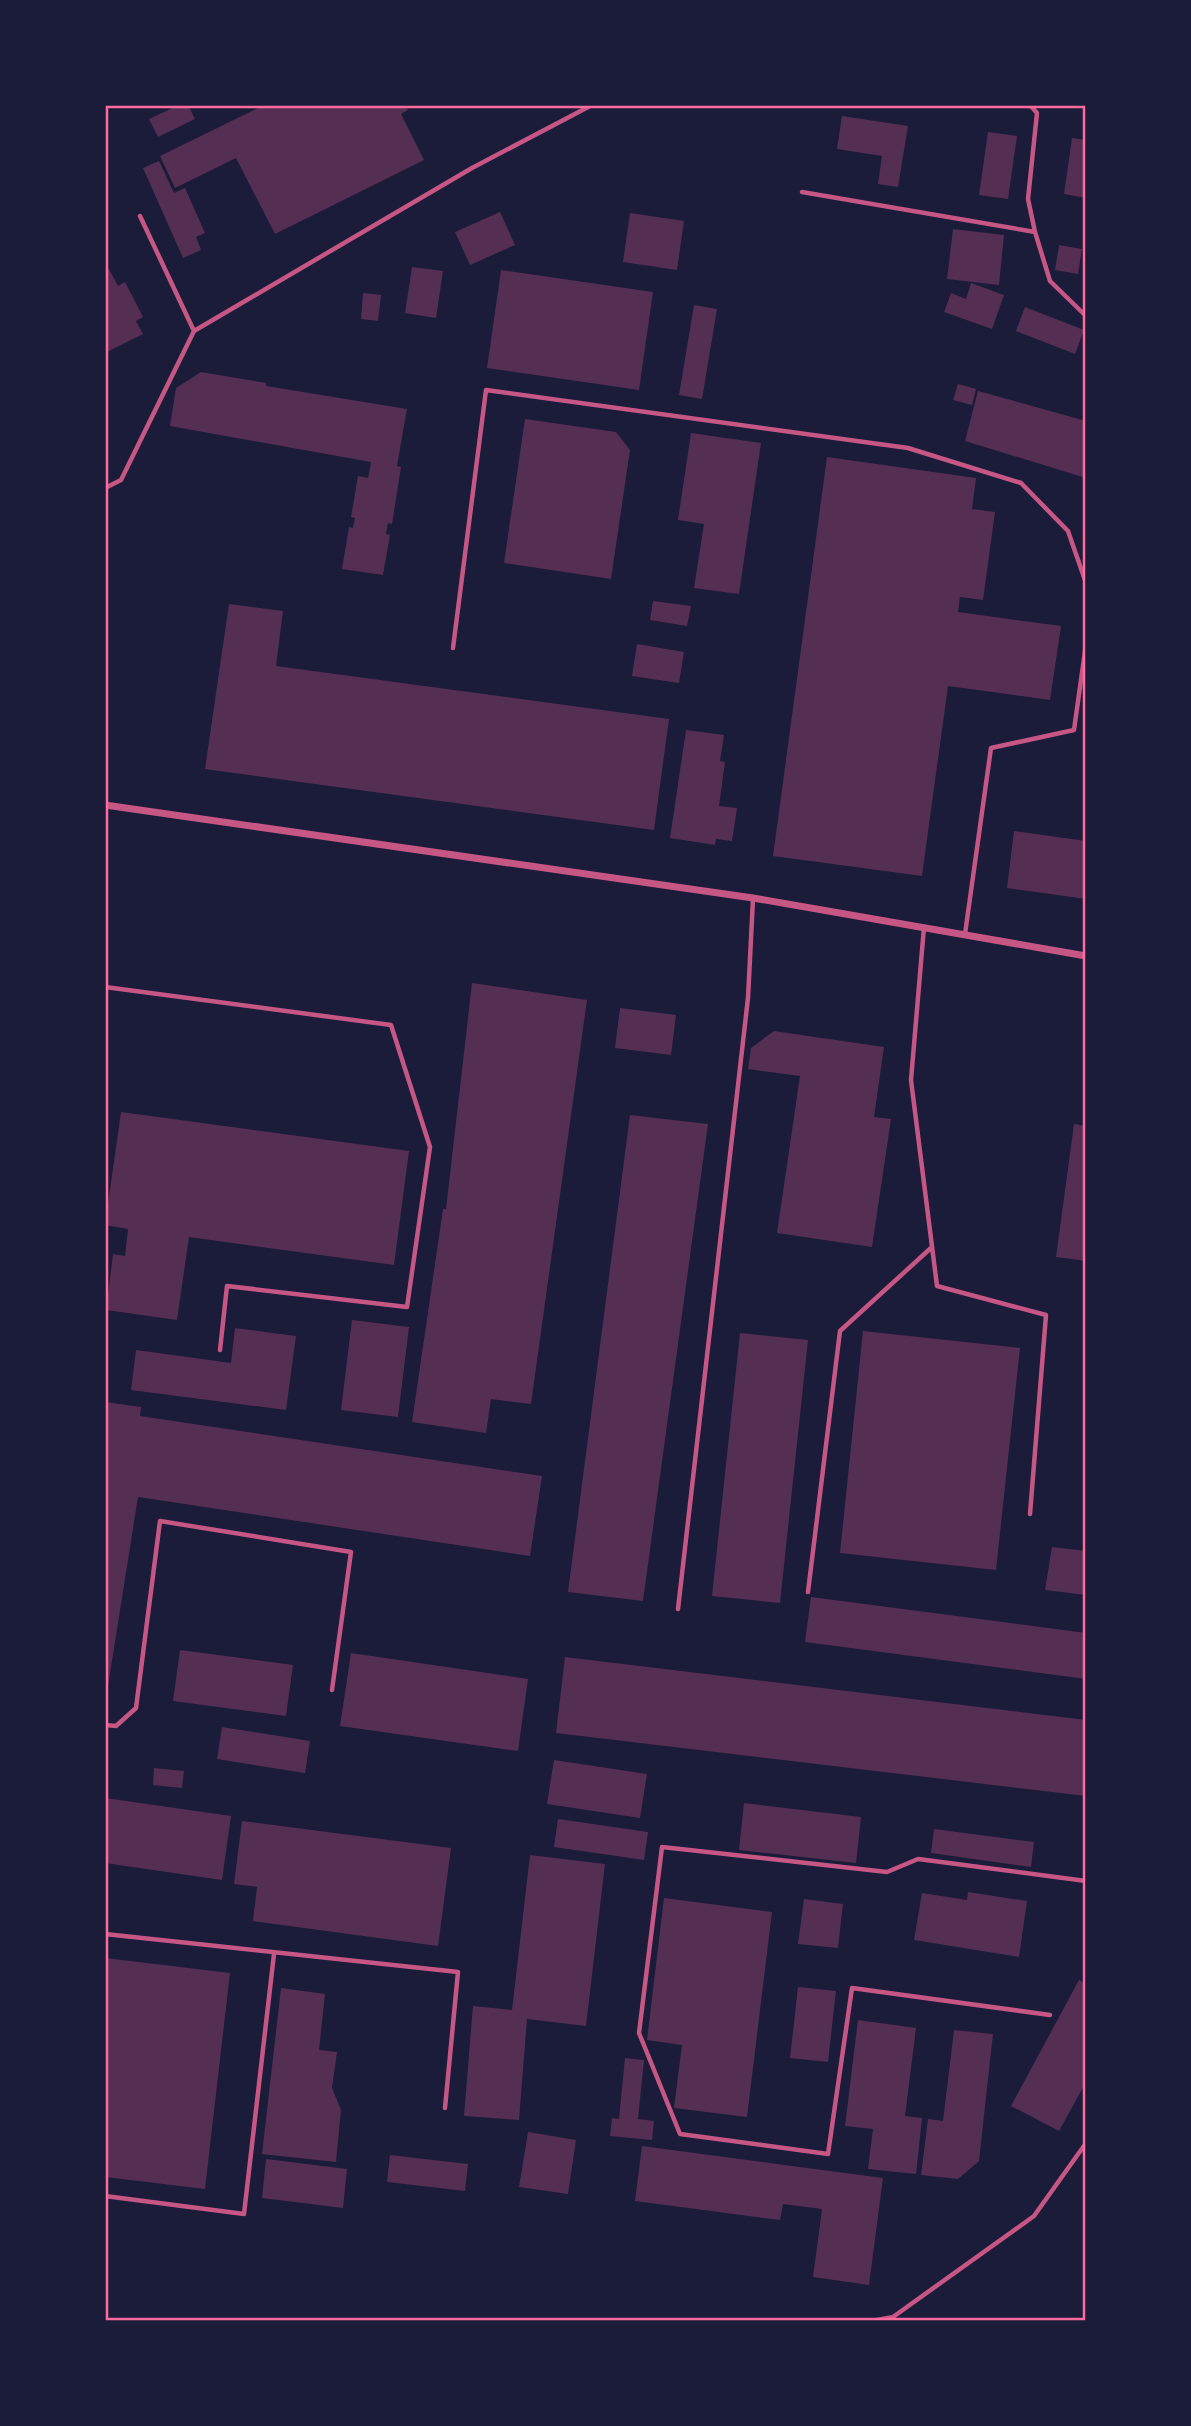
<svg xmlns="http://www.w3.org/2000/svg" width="1191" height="2426" font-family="Rubik,sans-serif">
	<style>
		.building { fill: #542f53 }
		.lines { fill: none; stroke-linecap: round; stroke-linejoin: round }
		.service { stroke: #c65784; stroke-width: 4.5 }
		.minor { stroke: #c65784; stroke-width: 7 }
		.neatline { fill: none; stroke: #ff6b9d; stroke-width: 2.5 }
	</style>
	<rect width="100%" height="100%" fill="#1b1b3a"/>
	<path class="building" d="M179 105H188L195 119 158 137 149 119Z
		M264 105H405L408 110 401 114 424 160 275 234 236 158 175 188 160 156Z
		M842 116 908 126 898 187 878 184 882 156 837 149Z
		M988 132 1017 136 1008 199 979 195Z
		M1072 138 1086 140V198L1064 194Z
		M159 161 174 193 185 188 205 233 196 237 201 250 183 258 143 168Z
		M500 212 515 245 470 265 455 232Z
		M630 213 684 221 677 270 623 262Z
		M953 229 1004 235 999 285 947 279Z
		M1059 245 1082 249 1078 274 1055 270Z
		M105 262 118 286 125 282 143 317 136 321 143 334 105 353Z
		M412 267 443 271 436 318 405 313Z
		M501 270 653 292 639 390 487 368Z
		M971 283 1004 295 992 329 944 312 951 293 966 299Z
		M363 293 381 295 378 321 361 319Z
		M694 305 717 309 702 399 679 395Z
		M1025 307 1084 330 1075 354 1016 331Z
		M201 372 266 383V386L407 409 397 466 401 467 392 524 388 523 386 534 390 535 383 575 342 569 349 527 353 528 355 518 351 517 358 476 368 478 371 462 170 426 176 388Z
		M958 384 976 389 972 405 953 400Z
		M978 391 1086 421V478L965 441Z
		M525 419 616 432 630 450 611 579 504 563Z
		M691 433 761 443 739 594 694 588 704 524 678 520Z
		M827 457 976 478 972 509 995 512 983 600 960 597 958 612 1061 626 1050 700 948 686 922 876 773 856Z
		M653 601 691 606 687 626 650 620Z
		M229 604 283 611 276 666 669 719 654 830 205 769Z
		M637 644 684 652 679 683 632 676Z
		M686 730 724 735 720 761 725 762 719 806 737 808 732 841 716 839 715 845 670 838Z
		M1014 831 1086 841V899L1007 888Z
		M472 983 587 1000 531 1404 491 1399 486 1433 412 1422 443 1209H446Z
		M620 1008 676 1015 671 1055 615 1048Z
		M774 1031 884 1047 874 1117 891 1119 872 1247 777 1233 800 1076 748 1069 751 1048Z
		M121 1112 409 1151 394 1265 189 1237 177 1320 106 1310 113 1254 125 1256 128 1229 105 1225Z
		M630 1115 708 1124 643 1601 568 1592Z
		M1074 1124 1086 1126V1261L1056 1257Z
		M352 1320 409 1327 398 1417 341 1410Z
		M235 1328 296 1336 286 1410 131 1390 136 1350 231 1363Z
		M863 1331 1020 1348 996 1570 840 1553Z
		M740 1333 808 1340 780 1603 712 1596Z
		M105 1402 141 1407 140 1416 542 1476 530 1556 138 1497 105 1705Z
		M1052 1547 1086 1551V1595L1045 1590Z
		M811 1597 1086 1633V1679L805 1642Z
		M180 1650 293 1665 286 1716 173 1701Z
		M351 1653 528 1679 518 1751 340 1726Z
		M565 1657 1086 1720V1796L556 1733Z
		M222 1727 310 1741 305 1773 217 1759Z
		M554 1760 647 1774 640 1818 547 1804Z
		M154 1768 184 1771 182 1788 153 1785Z
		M105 1798 231 1816 222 1880 105 1863Z
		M744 1803 861 1817 856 1863 739 1850Z
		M558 1819 648 1832 644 1860 554 1847Z
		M242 1821 451 1848 438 1946 253 1921 257 1887 234 1884Z
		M934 1829 1034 1842 1031 1867 931 1853Z
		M530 1855 605 1864 586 2026 527 2019 519 2120 464 2116 473 2006 512 2010Z
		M968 1892 1027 1901 1019 1957 914 1940 922 1893 967 1900Z
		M664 1898 772 1912 747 2117 674 2108 682 2045 647 2040Z
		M804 1899 843 1904 838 1948 798 1944Z
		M105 1958 230 1973 205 2189 105 2177Z
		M1079 1980 1086 1984V2082L1059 2131 1011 2106Z
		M798 1987 836 1991 828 2062 790 2058Z
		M281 1988 325 1994 319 2050 337 2052 332 2088 341 2110 336 2162 262 2154Z
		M858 2020 916 2028 905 2116 922 2118 916 2174 868 2169 873 2129 845 2126Z
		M954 2030 993 2034 979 2161 958 2179 921 2175 928 2119 943 2121Z
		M625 2058 644 2060 638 2119 654 2121 652 2140 610 2136 612 2118 619 2119Z
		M528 2132 576 2140 568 2194 519 2187Z
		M642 2146 883 2178 869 2285 813 2277 822 2209 783 2204 780 2220 635 2201Z
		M390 2155 468 2164 465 2191 387 2182Z
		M266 2159 347 2169 343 2208 262 2198Z"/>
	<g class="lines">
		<path class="service" d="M1030 105 1037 113 1028 199 1035 232 1050 281 1086 316
			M802 192 1035 232
			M140 216 194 331
			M105 488 121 480 194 331 472 168 592 105
			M453 648 486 390 908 448 1021 483 1068 531 1086 583
			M924 927 911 1080 937 1286 1046 1315 1030 1514
			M965 934 991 748 1074 730 1086 644
			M105 987 391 1025 430 1147 407 1307 227 1286 220 1350
			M808 1592 840 1331 932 1247
			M678 1609 748 998 753 899
			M105 1725 116 1726 136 1708 160 1521 351 1552 332 1690
			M105 1934 458 1972 445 2108
			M1050 2015 852 1988 828 2154 680 2134 639 2033 662 1847 887 1872 918 1859 1086 1881
			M105 2196 244 2214 274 1954
			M872 2321 893 2317 1034 2216 1086 2143"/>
		<path class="minor" d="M105 805 753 898 1086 956"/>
	</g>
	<rect width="1191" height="2426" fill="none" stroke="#1b1b3a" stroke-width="214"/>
	<rect x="107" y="107" width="977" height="2212" class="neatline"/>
</svg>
